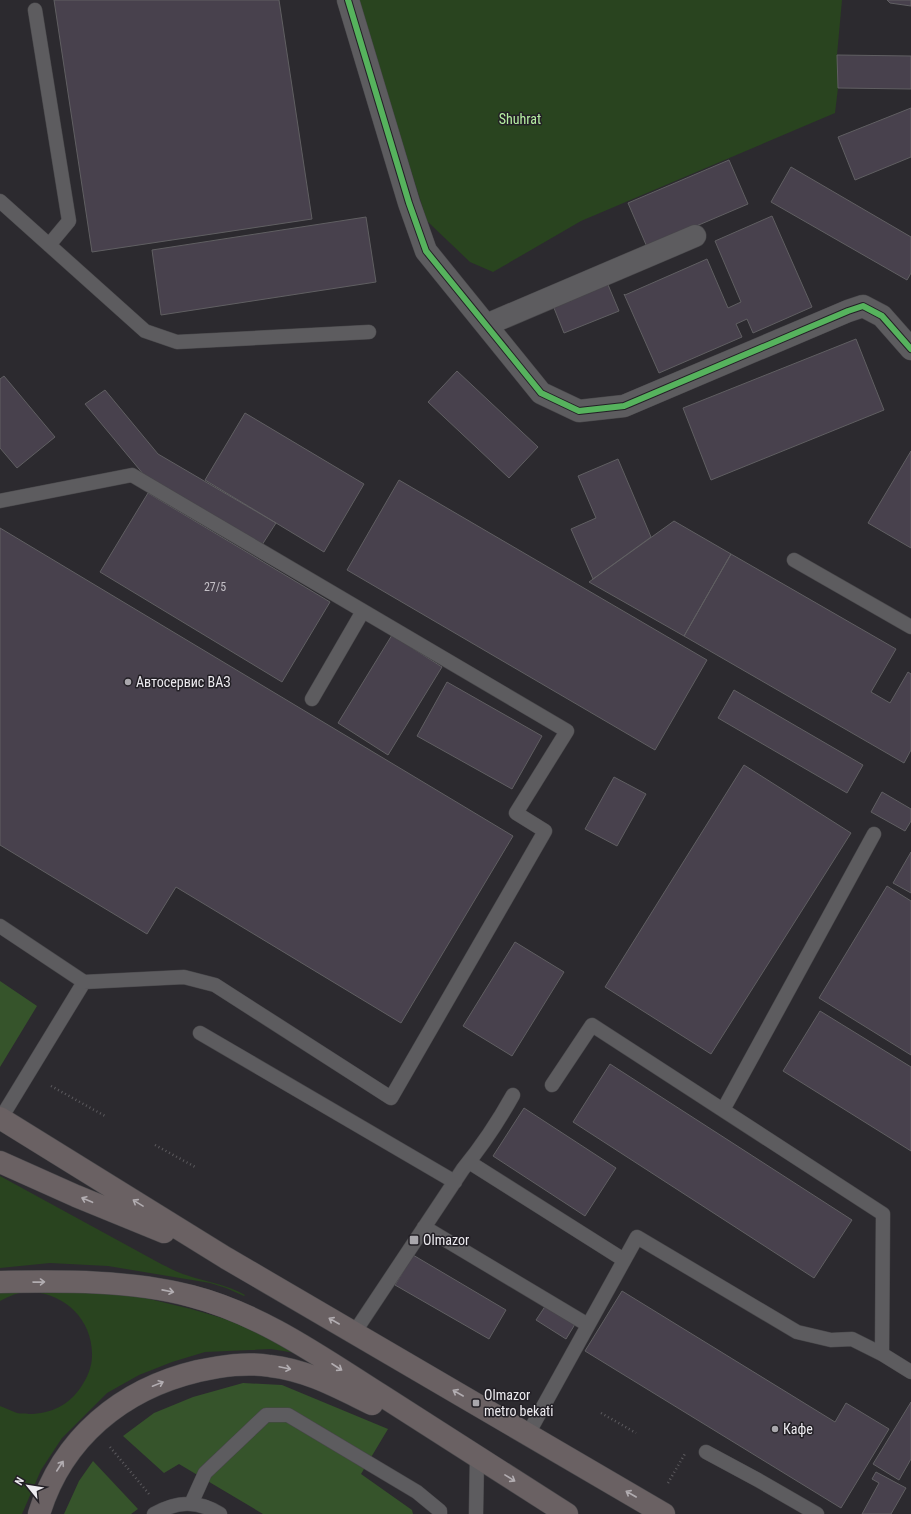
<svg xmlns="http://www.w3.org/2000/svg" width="911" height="1514" font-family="'Roboto Condensed',sans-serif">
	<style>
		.green { fill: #29441f }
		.forest { fill: #36542b }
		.building { fill: #48414d; stroke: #605f62 }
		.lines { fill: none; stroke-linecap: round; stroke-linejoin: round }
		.service-casing { stroke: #48474a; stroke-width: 15 }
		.minor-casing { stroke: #48474a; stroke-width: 23 }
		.primary-casing { stroke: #48474a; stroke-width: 23 }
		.path { stroke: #5c5a5e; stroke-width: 2.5; stroke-dasharray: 1 3; stroke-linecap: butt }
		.service { stroke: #5d5c5f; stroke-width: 14 }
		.minor { stroke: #5d5c5f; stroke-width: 22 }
		.primary { stroke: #6a6163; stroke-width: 22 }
		.cycleway-casing { stroke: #232026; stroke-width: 8 }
		.cycleway { stroke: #56b35d; stroke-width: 6 }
		.oneway { stroke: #b2adb1 }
		.poi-dot { fill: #a9a7ac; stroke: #232026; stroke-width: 1.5 }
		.labels { text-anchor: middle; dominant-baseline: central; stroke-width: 3; stroke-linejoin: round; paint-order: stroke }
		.number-label { font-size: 12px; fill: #c4c0c7 }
		.park-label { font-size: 14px; fill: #b6efa3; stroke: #232026 }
		.poi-label { font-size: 14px; fill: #edebf0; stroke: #232026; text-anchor: start }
	</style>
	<rect width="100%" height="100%" fill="#2c2a2f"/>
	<path class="green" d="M357 0H842L837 55 838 88 835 113 581 221 493 272 470 262 427 221Z
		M0 1176 163 1265C170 1268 178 1273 186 1275 206 1282 226 1284 245 1295L244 1296 226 1288 210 1283 108 1266 50 1263 0 1268Z
		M31 1286 141 1297 191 1309 222 1318 250 1328 295 1353 271 1349 205 1352 172 1362 139 1375 107 1393 62 1438 41 1470 22 1514H0V1406C6 1408 11 1411 17 1413 21 1414 25 1413 29 1414 51 1414 69 1405 81 1387 87 1378 92 1367 92 1356 93 1321 66 1294 32 1292 21 1291 10 1296 0 1301V1293Z"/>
	<path class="forest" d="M0 981 37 1006 0 1067Z
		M243 1383 282 1385 388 1429 361 1474 412 1510 413 1514H263L179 1464 164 1473 123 1436 154 1413 193 1397Z
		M93 1461 138 1509 131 1514H64L79 1481Z"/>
	<path class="building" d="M54 0H279L312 219 92 252Z
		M887 0H911V6L890 3Z
		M837 55 911 56V89L838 88Z
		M911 108V157L855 180 838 137Z
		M729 160 748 204 647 247 628 203Z
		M791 167 911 237V273L907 280 771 202Z
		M772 216 812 307 753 333 747 319 736 324 742 337 659 373 624 294 625 295 707 259 728 308 741 302 715 241Z
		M366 217 376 282 161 315 152 250Z
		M606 280 619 311 564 333 552 303Z
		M856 339 884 410 711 480 683 408Z
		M457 371 538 447 509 478 428 402Z
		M4 376 55 437 17 468 0 448V379Z
		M105 390 158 454 276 523 262 545 144 475 85 404Z
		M245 413 364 484 324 552 205 480Z
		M911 451V548L868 523Z
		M618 459 651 537 593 579 571 529 596 518 578 476Z
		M399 480 707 660 655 750 347 570Z
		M148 493 330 602 282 682 100 572Z
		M674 521 731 554 684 636 589 582Z
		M0 528 513 836 401 1023 176 887 147 934 0 845Z
		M731 554 896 649 871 692 890 703 908 672 911 674V750L904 763 684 636Z
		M392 635 442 667 388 755 338 723Z
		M447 682 542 736 512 789 417 736Z
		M734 690 863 765 847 793 718 718Z
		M744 765 851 833 711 1054 605 987Z
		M614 777 646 794 617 846 585 829Z
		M882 792 911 809V821L905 831 871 812Z
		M911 852V893L893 883Z
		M887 886 911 901V1055L819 998Z
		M515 942 564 972 512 1056 463 1026Z
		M820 1011 911 1067V1151L783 1071Z
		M610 1064 852 1220 814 1278 573 1122Z
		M524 1108 616 1168 585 1216 493 1156Z
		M413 1255 506 1310 489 1339 395 1285Z
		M622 1291 835 1422 846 1403 889 1429 841 1508 585 1351Z
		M548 1302 577 1321 566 1339 536 1320Z
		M911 1402V1459L899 1480 873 1464Z
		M876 1472 906 1488 891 1514H862L879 1483 872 1479Z"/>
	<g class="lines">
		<g class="service-casing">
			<path id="service" d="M35 10 69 221 49 245
				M0 201 145 331 177 342 369 332
				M0 501 132 475 567 731 516 813 545 831 391 1098 215 985 184 977 84 982 0 926
				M794 560 911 627
				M312 699 363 611
				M200 1033 455 1182
				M552 1085 592 1025 883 1214 882 1354 911 1372
				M723 1110 874 834
				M1 1118 84 982
				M469 1162 624 1260
				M424 1227 588 1325
				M354 1333 463 1169C482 1146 498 1122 513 1095
				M528 1434 637 1237 797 1332 831 1340 852 1339 882 1354
				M706 1452 758 1480 817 1514
				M191 1504 205 1473 266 1415H288L417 1492 440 1511V1514
				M154 1514C177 1501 197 1500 220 1514
				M476 1514 477 1457"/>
		</g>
		<g class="minor-casing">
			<path id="minor" d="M348 0 409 203 426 251 541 393 579 411 624 406 848 311 863 306 882 316 911 349
				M486 325 695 236"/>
		</g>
		<g class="primary-casing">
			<path id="primary" d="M0 1118 226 1258 664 1514
				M0 1162 76 1196 164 1232
				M0 1282C64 1281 130 1280 191 1296 261 1314 321 1357 381 1395 443 1435 505 1475 567 1514
				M39 1514C62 1438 122 1389 198 1371 222 1366 246 1362 270 1366 307 1370 339 1388 372 1404"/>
		</g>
		<path class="path" d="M51 1086 105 1116
			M155 1145 197 1168
			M601 1413 636 1433
			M110 1447 149 1494
			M668 1483 686 1452"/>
		<use href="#service" class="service"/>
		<use href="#minor" class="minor"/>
		<use href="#primary" class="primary"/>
		<g class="cycleway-casing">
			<path id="cycleway" d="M348 0 409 203 426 251 541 393 579 411 624 406 848 311 863 306 882 316 911 349"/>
		</g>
		<use href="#cycleway" class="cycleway"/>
	</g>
	<defs><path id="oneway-shaft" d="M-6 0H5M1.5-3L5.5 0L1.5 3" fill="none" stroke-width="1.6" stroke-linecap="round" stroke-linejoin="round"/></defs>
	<g class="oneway">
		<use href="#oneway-shaft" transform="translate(87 1200) rotate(-157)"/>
		<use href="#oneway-shaft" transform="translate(138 1203) rotate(-148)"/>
		<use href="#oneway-shaft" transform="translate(39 1282) rotate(-1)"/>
		<use href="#oneway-shaft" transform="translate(168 1291) rotate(11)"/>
		<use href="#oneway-shaft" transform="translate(334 1321) rotate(-150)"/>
		<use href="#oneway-shaft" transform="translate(337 1367) rotate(33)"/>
		<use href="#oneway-shaft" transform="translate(285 1368) rotate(12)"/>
		<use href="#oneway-shaft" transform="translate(158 1384) rotate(-22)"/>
		<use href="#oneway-shaft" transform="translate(458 1393) rotate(-150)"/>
		<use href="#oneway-shaft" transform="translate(60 1466) rotate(-57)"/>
		<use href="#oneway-shaft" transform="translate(510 1478) rotate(32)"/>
		<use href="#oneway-shaft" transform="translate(631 1494) rotate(-150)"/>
	</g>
	<g class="poi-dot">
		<circle cx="128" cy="682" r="4"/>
		<rect x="409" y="1235" width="10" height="10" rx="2"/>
		<rect x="472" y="1399" width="8" height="8" rx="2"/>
		<circle cx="775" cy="1429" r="4"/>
	</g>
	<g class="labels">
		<g class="number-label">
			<text x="215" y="587">27/5</text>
		</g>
		<g class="park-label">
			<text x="520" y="119">Shuhrat</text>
		</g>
		<g class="poi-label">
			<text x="136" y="682">Автосервис ВАЗ</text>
			<text x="423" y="1240">Olmazor</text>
			<text x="484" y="1395">Olmazor<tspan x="484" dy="16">metro bekati</tspan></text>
			<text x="783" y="1429">Кафе</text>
		</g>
	</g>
	<g transform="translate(28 1486) rotate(300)" stroke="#232026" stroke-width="3" paint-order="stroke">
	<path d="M0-3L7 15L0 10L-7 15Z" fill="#edebf0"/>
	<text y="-6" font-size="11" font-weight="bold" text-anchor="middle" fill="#edebf0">N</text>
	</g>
</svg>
